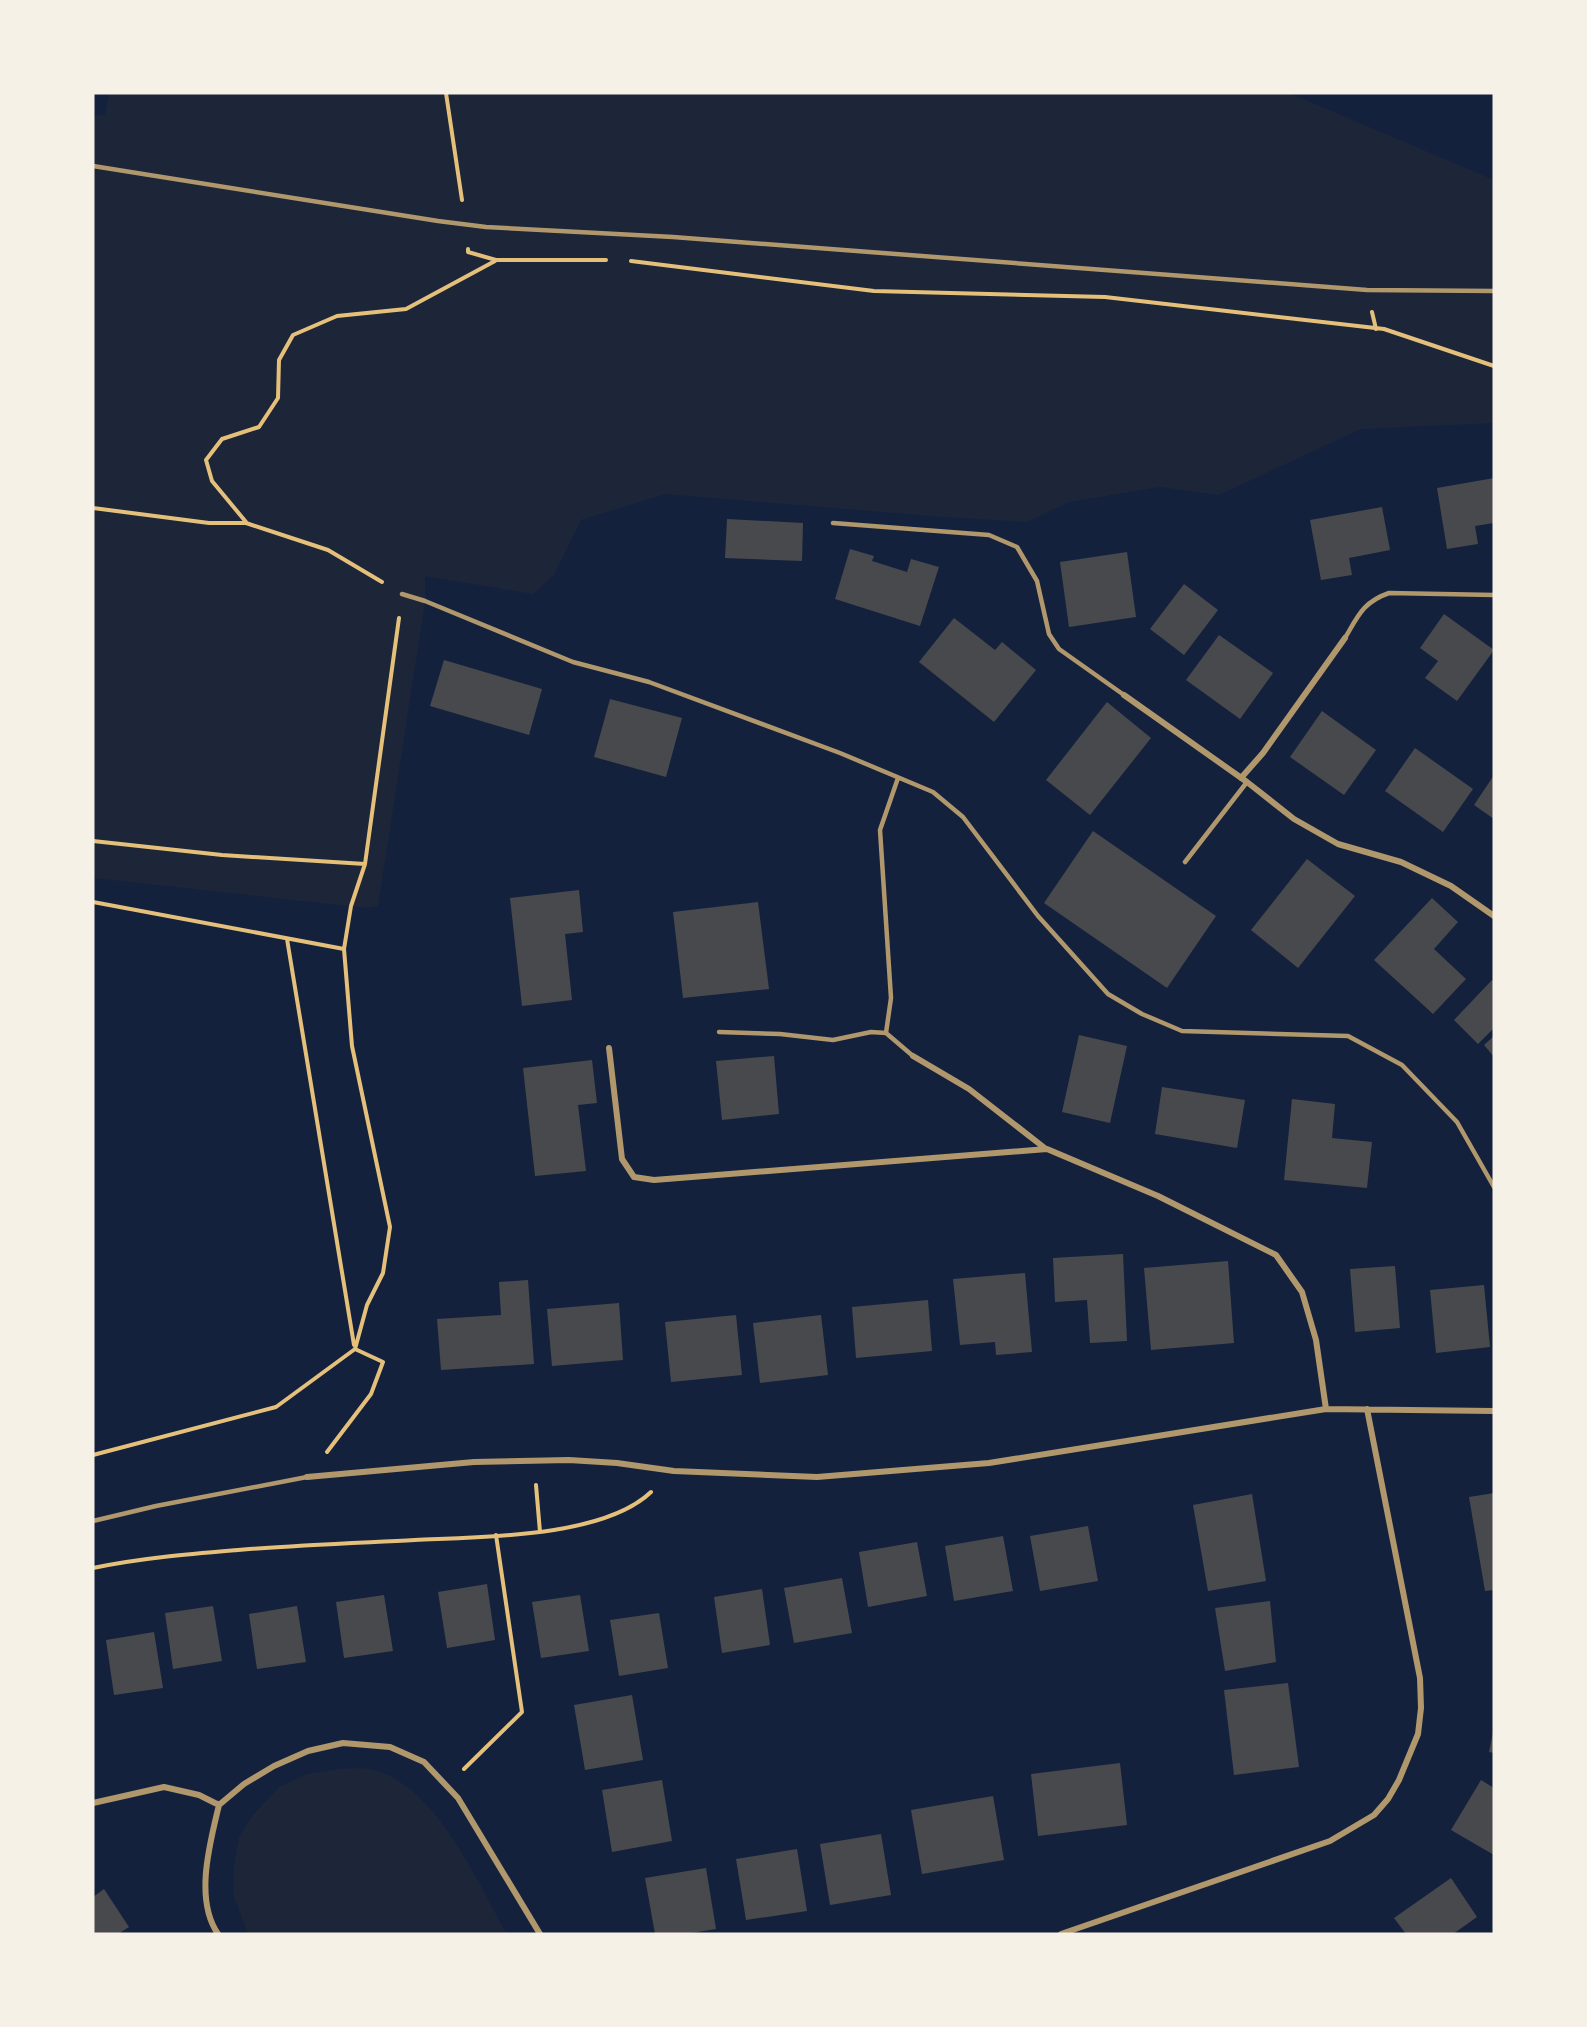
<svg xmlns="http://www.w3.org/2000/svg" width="1587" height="2027" font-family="'DejaVu Sans',sans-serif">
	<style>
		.green { fill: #1d2539 }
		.building { fill: #48494c }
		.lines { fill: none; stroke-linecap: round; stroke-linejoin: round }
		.path { stroke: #e5c07b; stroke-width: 4 }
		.service { stroke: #b1986c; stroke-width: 4.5 }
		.minor { stroke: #b1986c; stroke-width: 6 }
	</style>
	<rect width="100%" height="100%" fill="#14213d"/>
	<path class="green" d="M109 93H1289L1494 180V423L1361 429 1219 495 1160 487 1069 502 1027 522 944 517 665 494 581 520 554 575 533 594 425 576V601L378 906 367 908 93 878V114L105 116Z
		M341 1769C351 1769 364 1767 373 1770 435 1784 478 1883 507 1934H248L233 1894 234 1867 239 1837 253 1815 279 1787 307 1774Z"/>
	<path class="building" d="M1494 478V523L1475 526 1478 544 1447 549 1437 488Z
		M1382 507 1390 550 1349 558 1352 575 1321 580 1310 520Z
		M727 519 803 523 802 561 725 558Z
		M850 549 874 556 872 561 907 572 911 559 939 567 920 626 835 599Z
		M1127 552 1136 617 1069 627 1060 562Z
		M1184 584 1218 610 1184 655 1150 629Z
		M1444 614 1494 650 1457 701 1425 678 1438 661 1420 648Z
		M954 618 995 650 1002 642 1036 670 994 722 919 662Z
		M1219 635 1273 673 1240 719 1186 680Z
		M444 660 542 689 529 735 430 706Z
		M610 699 682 718 666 777 594 757Z
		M1107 702 1151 738 1090 815 1046 780Z
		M1322 711 1376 750 1344 795 1290 757Z
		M1415 748 1473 789 1443 832 1385 791Z
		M1494 775V819L1474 805Z
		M1093 831 1216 916 1167 988 1044 903Z
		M1307 859 1355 896 1298 968 1251 930Z
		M579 890 583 932 565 934 572 1000 522 1006 510 898Z
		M1432 898 1458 922 1434 949 1466 979 1433 1014 1374 960Z
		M758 902 769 989 683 998 673 912Z
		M1492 980 1494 982V1028L1478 1044 1454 1020Z
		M1079 1035 1127 1046 1110 1123 1062 1112Z
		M1494 1036V1057L1484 1045Z
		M774 1056 779 1114 722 1120 716 1061Z
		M592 1060 597 1103 578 1105 586 1171 535 1176 523 1068Z
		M1162 1087 1245 1100 1237 1148 1155 1134Z
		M1292 1099 1335 1104 1332 1138 1372 1142 1367 1188 1284 1180Z
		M1123 1254 1127 1341 1090 1343 1087 1300 1055 1302 1053 1258Z
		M1228 1261 1234 1343 1151 1350 1144 1268Z
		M1395 1266 1400 1328 1355 1332 1350 1269Z
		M1025 1273 1032 1352 996 1355 995 1342 960 1345 953 1279Z
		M528 1280 534 1364 441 1370 437 1319 501 1315 499 1282Z
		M1484 1285 1490 1347 1436 1353 1430 1290Z
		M928 1300 932 1351 856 1358 852 1307Z
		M619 1303 623 1360 552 1366 547 1309Z
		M736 1315 742 1375 671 1382 665 1322Z
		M821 1315 828 1375 760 1383 753 1323Z
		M1494 1493V1590L1485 1591 1469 1497Z
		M1252 1494 1266 1581 1208 1591 1193 1505Z
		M1088 1526 1098 1581 1040 1591 1030 1536Z
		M1003 1536 1013 1591 954 1601 945 1546Z
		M917 1542 927 1596 868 1607 859 1552Z
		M842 1578 852 1633 794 1643 784 1588Z
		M487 1584 495 1640 447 1648 438 1592Z
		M762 1589 770 1645 722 1653 714 1597Z
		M384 1595 393 1651 344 1658 336 1602Z
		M580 1595 589 1651 541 1658 532 1602Z
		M1270 1601 1276 1662 1225 1671 1215 1608Z
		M213 1606 222 1661 173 1669 165 1613Z
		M297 1606 306 1662 257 1669 249 1614Z
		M659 1613 668 1668 619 1676 610 1620Z
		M154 1632 163 1688 114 1695 106 1640Z
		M1288 1683 1299 1767 1234 1775 1224 1690Z
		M632 1695 643 1760 585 1770 574 1705Z
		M1493 1732H1494V1753L1489 1752Z
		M1120 1763 1127 1825 1038 1836 1031 1774Z
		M662 1780 672 1841 612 1852 602 1790Z
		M1481 1780 1494 1788V1855L1451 1830Z
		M993 1796 1004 1860 922 1874 911 1810Z
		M881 1834 891 1895 830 1905 820 1844Z
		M797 1849 807 1911 746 1920 736 1859Z
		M706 1868 716 1929 685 1934H655L645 1878Z
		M1451 1878 1477 1917 1453 1934H1406L1394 1918Z
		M104 1889 129 1927 118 1934H93V1897Z"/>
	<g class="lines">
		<path class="path" d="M446 93 462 200
			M468 249V252L496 260H606
			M631 261 874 291 1105 297 1384 329 1494 366
			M1372 312 1376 329
			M93 508 209 523H246L328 550 382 582
			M246 522 212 481 206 460 222 439 259 427 278 398 279 360 293 335 337 316 406 309 495 261
			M93 841 222 855 365 864
			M93 902 344 949
			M287 939 354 1345
			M327 1452 371 1394 383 1362 355 1349
			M93 1455 276 1407 355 1349 367 1305 383 1273 390 1227 352 1046 344 949 351 906 365 864 399 618
			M536 1485 540 1532
			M93 1568C140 1558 190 1554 238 1550 296 1545 356 1543 415 1540 480 1537 603 1538 651 1492
			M464 1769 522 1712 496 1535"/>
		<path class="service" d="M93 166 438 221 486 227 673 237 1367 290 1494 291
			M833 523 989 535 1017 547 1037 581 1049 634 1059 649 1124 695
			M402 594 425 601 573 662 649 682 840 753 933 792 963 817 1038 916 1108 994 1142 1014 1182 1031 1348 1036 1402 1065 1457 1122 1494 1187
			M1345 638C1358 616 1363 602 1389 593L1494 595
			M1185 862 1247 782
			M719 1032 780 1034 833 1040 871 1032 886 1033 913 1056
			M886 1033 891 998 880 830 898 778
			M93 1521 156 1506 307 1477"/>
		<path class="minor" d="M1124 695 1247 782 1294 819 1338 844 1401 862 1451 886 1494 916
			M1241 778 1263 753 1345 638
			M609 1048 622 1159 634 1177 654 1180 1047 1149 1158 1196 1276 1255 1302 1292 1316 1340 1326 1409
			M913 1056 969 1089 1046 1149
			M307 1477 474 1462 569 1460 617 1463 674 1471 817 1477 989 1463 1326 1409 1494 1411
			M93 1803 164 1787 199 1795 219 1805 244 1784 274 1766 308 1751 343 1743 390 1747 424 1762 458 1798 540 1934
			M218 1934C194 1899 210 1843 219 1805
			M1061 1934 1330 1841 1374 1815 1388 1799 1399 1780 1418 1734 1421 1708 1420 1678 1367 1409"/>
	</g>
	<rect width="1587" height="2027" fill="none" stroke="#f6f1e7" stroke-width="189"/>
</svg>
